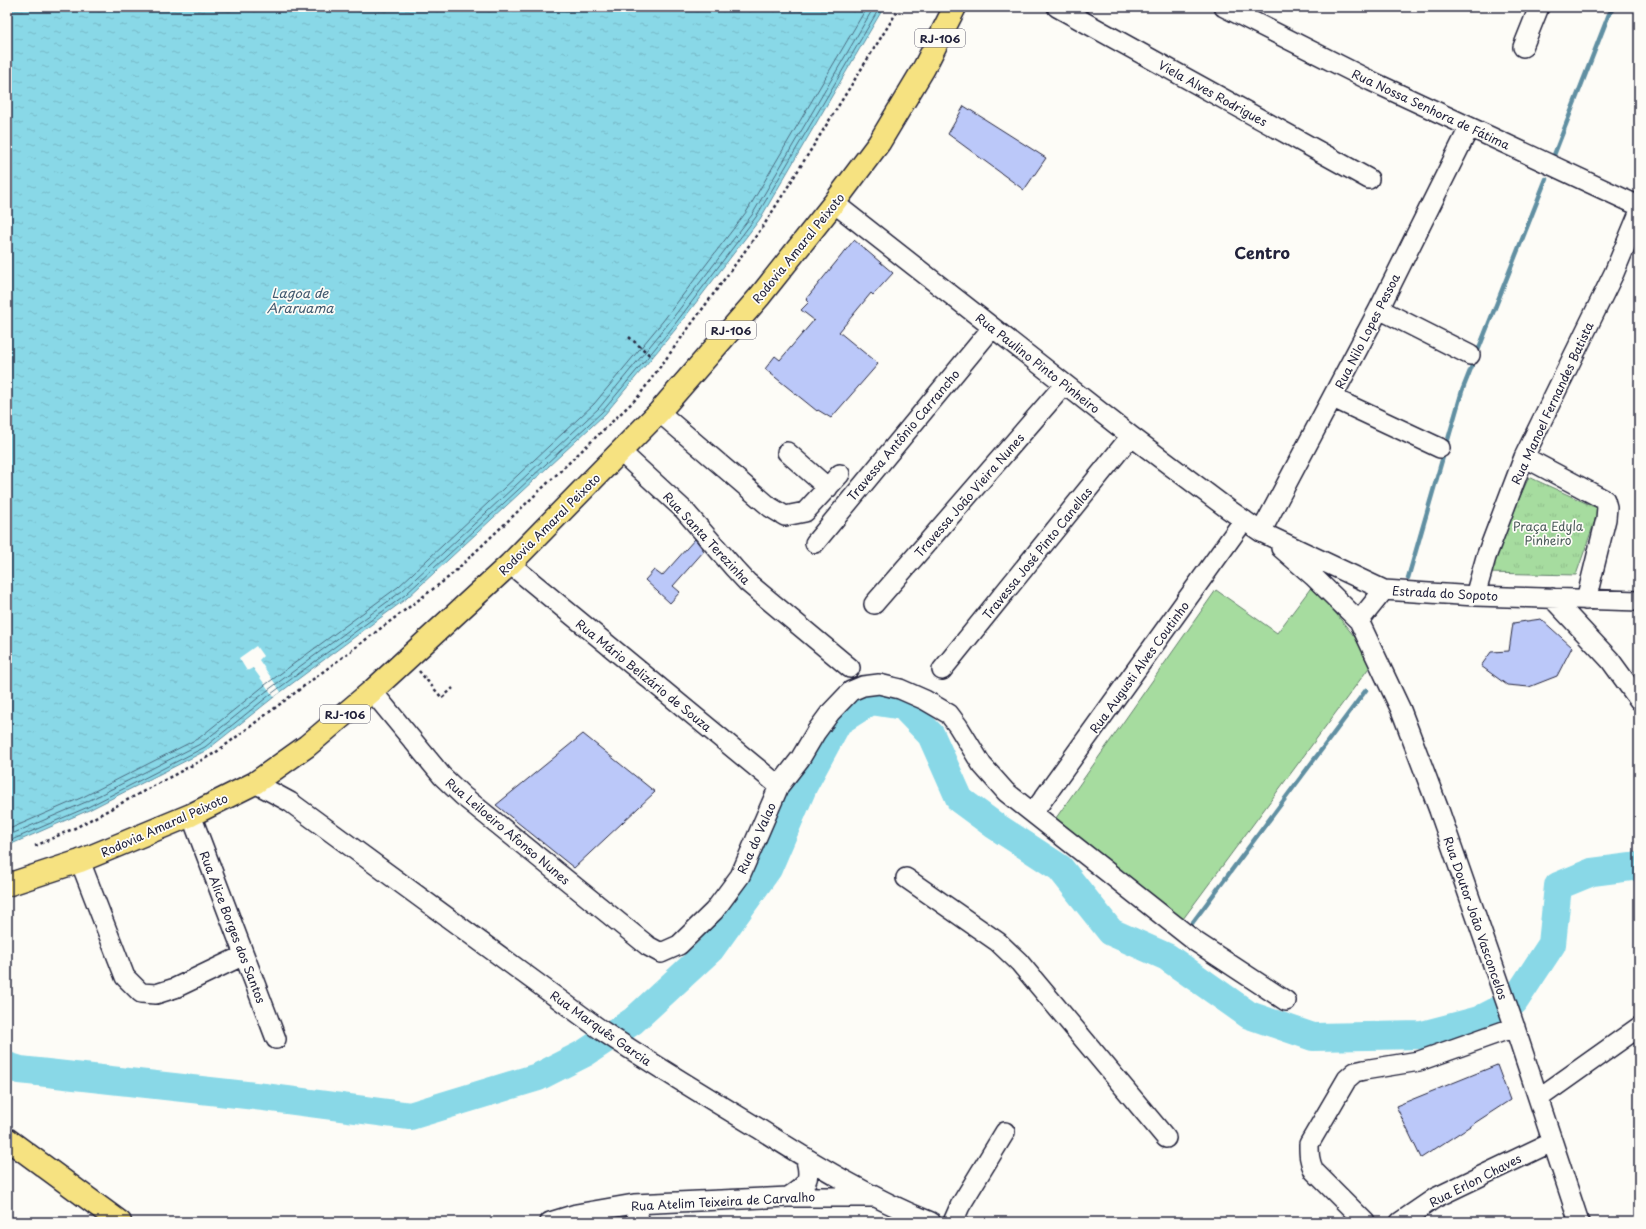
<svg xmlns="http://www.w3.org/2000/svg" width="1646" height="1229" font-family="'Playpen Sans',sans-serif">
	<style>
		.grass { fill: url(#grass-tufts); stroke: #647f6d }
		.garden { fill: #a6dc9f; stroke: #647f6d }
		.water { fill: url(#water-ripples); stroke: #608fa2 }
		.pier { fill: #fdfcf7 }
		.lines { fill: none; stroke-linecap: round; stroke-linejoin: round }
		.shore { stroke: #4b6b80; stroke-width: 1 }
		.stream { stroke: #608fa2; stroke-width: 4.5 }
		.river { stroke: #89d8e7; stroke-width: 28 }
		.building { fill: #bbc8f9; stroke: #22223b }
		.minor-casing { stroke: #22223b; stroke-width: 22 }
		.major-casing { stroke: #22223b; stroke-width: 25 }
		.highway-casing { stroke: #22223b; stroke-width: 25 }
		.path { stroke: #22223b; stroke-width: 2.5; stroke-dasharray: 3 3; stroke-linecap: butt }
		.minor { stroke: #fdfcf7; stroke-width: 19 }
		.major { stroke: #f6e281; stroke-width: 22 }
		.highway { stroke: #f6e281; stroke-width: 22 }
		.labels { text-anchor: middle; dominant-baseline: central; stroke-width: 3.5; stroke-linejoin: round; paint-order: stroke }
		.shield { fill: #fdfcf7; stroke: #646373; stroke-width: 1 }
		.shield-label { font-size: 11px; font-weight: bold; fill: #22223b }
		.street-label { font-size: 12px; fill: #22223b; stroke: #fdfcf7 }
		.park-label { font-size: 12px; fill: #4a5a59; stroke: #fdfcf7 }
		.water-label { font-size: 13px; font-style: italic; fill: #41596f; stroke: #fdfcf7 }
		.district-label { font-size: 16px; font-weight: bold; fill: #22223b; stroke: #fdfcf7 }
	</style>
	<defs>
		<pattern id="grass-tufts" width="24" height="20" patternUnits="userSpaceOnUse"><rect width="24" height="20" fill="#a6dc9f"/><path d="M3 7l-1-3M5 7V3M7 7l1-3M15 17l-1-3M17 17v-4M19 17l1-3" fill="none" stroke="#8fbc8a"/></pattern>
		<pattern id="water-ripples" width="26" height="14" patternUnits="userSpaceOnUse"><rect width="26" height="14" fill="#89d8e7"/><path d="M2 4q2-2 4 0t4 0M15 11q2-2 4 0t4 0" fill="none" stroke="#76b9c7"/></pattern>
	</defs>
	<rect width="100%" height="100%" fill="#fdfcf7"/>
	<filter id="ink" filterUnits="userSpaceOnUse"><feTurbulence type="fractalNoise" baseFrequency=".025" numOctaves="2"/><feDisplacementMap in="SourceGraphic" scale="8" xChannelSelector="R" yChannelSelector="G"/><feConvolveMatrix kernelMatrix="1 2 1 2 8 2 1 2 1" color-interpolation-filters="sRGB"/></filter>
	<g filter="url(#ink)">
		<path class="grass" d="M1529 477 1599 509 1576 575 1485 573Z"/>
		<path class="garden" d="M1313 585 1374 661 1183 919 1056 818 1216 590 1277 633Z"/>
		<path class="water" d="M7 7H884L760 219 675 330 605 414 407 598 274 697 207 750 89 810 7 846Z"/>
		<path class="pier" d="M256 646 263 656 259 660 281 692 274 697 253 668 247 671 239 658Z"/>
		<g class="lines">
			<path class="shore" d="M7 830 83 797 199 738 265 685 398 587 594 404 663 321 747 211 867 7
				M7 836 86 802 202 743 268 690 402 591 599 408 668 324 752 215 874 7
				M7 842 88 807 205 747 271 694 405 595 602 412 672 328 756 217 880 7"/>
			<path class="stream" d="M1554 155 1609 14 1614 7
				M1408 578 1462 391 1546 179
				M1190 926 1366 690
				M1167 957 1173 948"/>
			<path class="river" d="M7 1066 20 1070 264 1097 410 1116 538 1077 585 1053 633 1021 711 949 768 869 804 785 838 722 871 701 903 706 931 735 960 800 994 825 1060 868 1111 932 1167 957 1249 1015 1313 1037 1422 1035 1479 1020 1514 1002 1552 944 1558 886 1592 872 1639 866"/>
		</g>
		<path class="building" d="M964 106 1046 158 1024 190 948 134Z
			M854 240 893 273 873 295 871 293 839 332 878 364 831 418 818 410 817 411 765 369 775 356 780 360 814 320 801 310 809 302 806 299Z
			M695 539 704 551 673 586 680 592 670 603 645 580 654 570 662 576Z
			M1541 619 1572 647 1557 676 1529 687 1507 685 1481 666 1491 652 1509 651 1513 623Z
			M583 734 655 792 574 868 496 805Z
			M1497 1065 1510 1100 1421 1158 1396 1106Z"/>
		<g class="lines">
			<g class="minor-casing">
				<path id="minor" d="M1057 7 1369 179
					M1224 7 1371 81 1639 206
					M1523 47 1539 7
					M834 203 1131 436 1228 509 1261 532 1384 590 1475 596 1639 601
					M1379 309 1470 355
					M1333 398 1440 448
					M659 412 770 507 785 516 805 512 840 474
					M621 452 684 510 734 568 747 582 850 668
					M787 452 828 488
					M1524 457 1605 500 1607 507 1606 519 1586 600
					M1261 532 1379 309 1469 128
					M815 543 992 328
					M1281 548 1313 576 1359 621 1401 710 1439 810 1513 1022 1579 1222
					M510 564 779 786
					M1475 596 1486 557 1524 457 1614 273 1639 213
					M1552 598 1610 660 1639 700
					M874 604 1064 385
					M1359 621 1384 590
					M942 670 1131 436
					M372 691 442 776 463 796 648 946 661 953 679 945 714 911 740 876 779 786 800 759 816 732 830 713 851 691 863 686 879 684 900 689 925 700 949 714 958 726 982 765 1006 792 1196 942 1286 1001
					M255 783 290 802 601 1030C652 1064 705 1096 758 1128 813 1163 870 1198 931 1222
					M1033 813 1244 520
					M191 815 276 1039
					M80 861 125 977 141 993 156 994 175 988 244 955
					M906 878 998 942 1019 962 1166 1138
					M1539 1098 1639 1027
					M788 1197C807 1185 812 1180 805 1157
					M634 1204 640 1222
					M550 1222 576 1214 634 1204 788 1197H873
					M953 1222 960 1206 1005 1132
					M1365 1222 1314 1171C1309 1161 1309 1154 1309 1144L1347 1079 1355 1072 1364 1070 1419 1061 1515 1027
					M1400 1222 1435 1198 1552 1142"/>
			</g>
			<g class="major-casing">
				<path id="major" d="M7 1139 120 1222"/>
			</g>
			<g class="highway-casing">
				<path id="highway" d="M7 885 80 861 191 815 255 783 307 746 372 691 510 564 659 412 760 296 834 203 879 143 924 68 955 7"/>
			</g>
			<path class="path" d="M629 337 652 357
				M419 671 442 698 453 688
				M35 846 75 828 215 753 449 577 638 397 764 225 900 7"/>
			<use href="#minor" class="minor"/>
			<use href="#major" class="major"/>
			<use href="#highway" class="highway"/>
		</g>
	</g>
	<g class="labels">
		<g class="shield">
			<rect x="915" y="29" width="50" height="18" rx="3"/>
			<rect x="706" y="321" width="50" height="18" rx="3"/>
			<rect x="320" y="705" width="50" height="18" rx="3"/>
		</g>
		<g class="shield-label">
			<text x="940" y="38">RJ-106</text>
			<text x="731" y="330">RJ-106</text>
			<text x="345" y="714">RJ-106</text>
		</g>
		<g class="street-label">
			<text transform="translate(1213 93) rotate(29)">Viela Alves Rodrigues</text>
			<text transform="translate(1431 109) rotate(25)">Rua Nossa Senhora de Fátima</text>
			<text transform="translate(798 248) rotate(-51)">Rodovia Amaral Peixoto</text>
			<text transform="translate(1367 331) rotate(-63)">Rua Nilo Lopes Pessoa</text>
			<text transform="translate(1038 363) rotate(38)">Rua Paulino Pinto Pinheiro</text>
			<text transform="translate(1552 403) rotate(-65)">Rua Manoel Fernandes Batista</text>
			<text transform="translate(903 435) rotate(-50)">Travessa Antônio Carrancho</text>
			<text transform="translate(969 495) rotate(-49)">Travessa João Vieira Nunes</text>
			<text transform="translate(549 524) rotate(-45)">Rodovia Amaral Peixoto</text>
			<text transform="translate(707 538) rotate(47)">Rua Santa Terezinha</text>
			<text transform="translate(1037 553) rotate(-51)">Travessa José Pinto Canellas</text>
			<text transform="translate(1445 593) rotate(3)">Estrada do Sopoto</text>
			<text transform="translate(1139 667) rotate(-54)">Rua Augusti Alves Coutinho</text>
			<text transform="translate(644 675) rotate(39)">Rua Mário Belizário de Souza</text>
			<text transform="translate(164 825) rotate(-24)">Rodovia Amaral Peixoto</text>
			<text transform="translate(508 831) rotate(40)">Rua Leiloeiro Afonso Nunes</text>
			<text transform="translate(756 838) rotate(-66)">Rua do Valao</text>
			<text transform="translate(1476 918) rotate(71)">Rua Doutor João Vasconcelos</text>
			<text transform="translate(233 927) rotate(69)">Rua Alice Borges dos Santos</text>
			<text transform="translate(601 1028) rotate(35)">Rua Marquês Garcia</text>
			<text transform="translate(1475 1180) rotate(-27)">Rua Erlon Chaves</text>
			<text transform="translate(723 1201) rotate(-3)">Rua Atelim Teixeira de Carvalho</text>
		</g>
		<g class="park-label">
			<text x="1548" y="526">Praça Edyla<tspan x="1548" dy="14">Pinheiro</tspan></text>
		</g>
		<g class="water-label">
			<text x="300" y="292">Lagoa de<tspan x="300" dy="15">Araruama</tspan></text>
		</g>
		<g class="district-label">
			<text x="1262" y="252">Centro</text>
		</g>
	</g>
	<rect width="1646" height="1229" fill="none" stroke="#fdfcf7" stroke-width="24"/>
	<rect x="12" y="12" width="1622" height="1205" fill="none" stroke="#22223b" stroke-width="1.5" filter="url(#ink)"/>
</svg>
